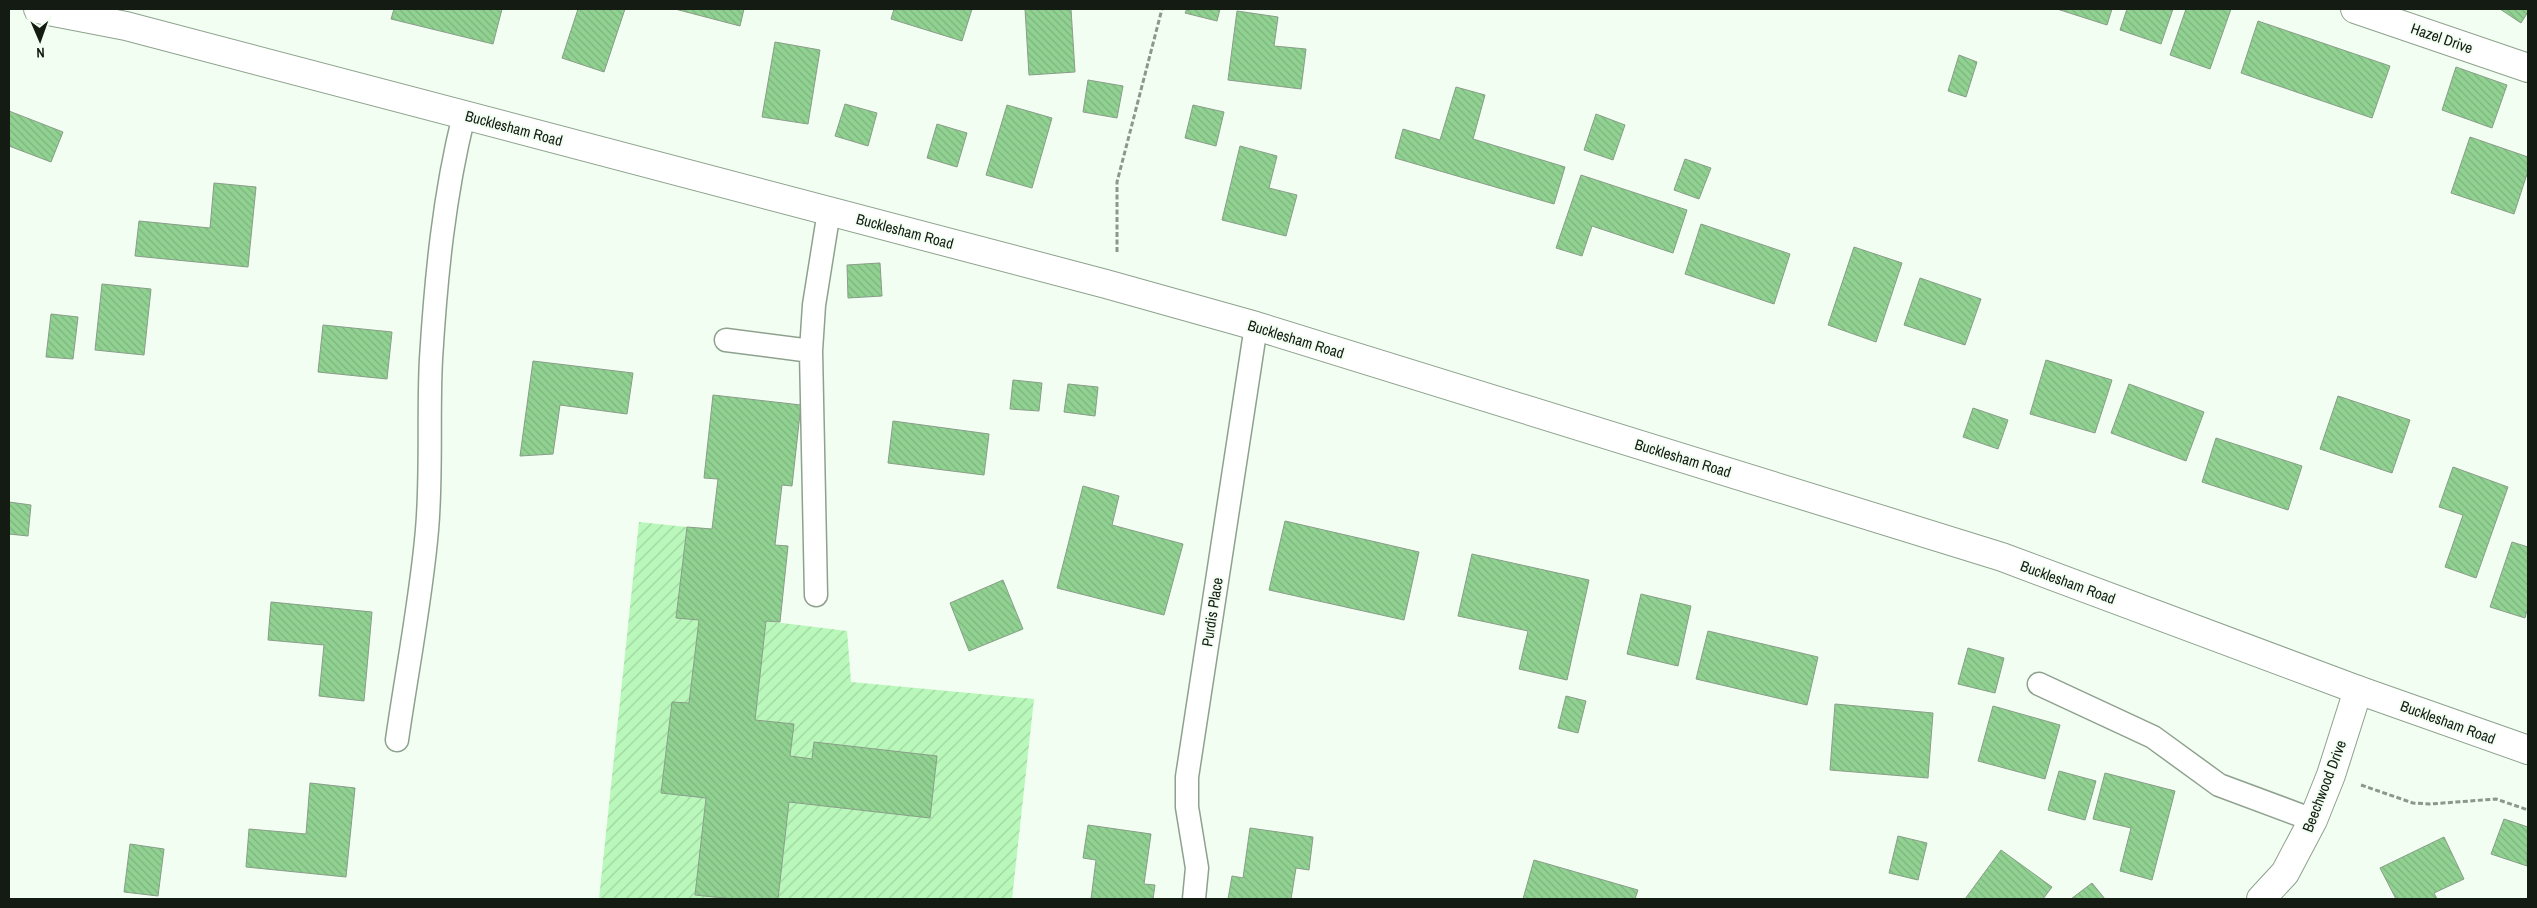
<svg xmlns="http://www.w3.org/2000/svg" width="2537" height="908" font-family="'Archivo Narrow',sans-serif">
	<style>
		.garden { fill: url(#garden-furrows) }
		.building { fill: url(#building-back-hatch); stroke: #899d89 }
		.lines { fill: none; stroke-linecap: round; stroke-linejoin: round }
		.service-casing { stroke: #8ea18e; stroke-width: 25 }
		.minor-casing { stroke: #8ea18e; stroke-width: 30 }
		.tertiary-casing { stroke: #8ea18e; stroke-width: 30 }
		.path { stroke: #8d978d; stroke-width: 3; stroke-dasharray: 5 2.5; stroke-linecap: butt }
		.service { stroke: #fff; stroke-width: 22 }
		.minor { stroke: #fff; stroke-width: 28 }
		.tertiary { stroke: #fff; stroke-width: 28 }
		.labels { text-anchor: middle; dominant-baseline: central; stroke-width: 4; stroke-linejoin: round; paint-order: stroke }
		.street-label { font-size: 15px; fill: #131b13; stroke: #f1fef1 }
	</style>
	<defs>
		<pattern id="garden-furrows" width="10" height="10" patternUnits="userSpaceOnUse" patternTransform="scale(1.25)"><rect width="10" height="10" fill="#b9f8ba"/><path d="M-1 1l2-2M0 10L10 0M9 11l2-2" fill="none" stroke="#9ed49f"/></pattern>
		<pattern id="building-back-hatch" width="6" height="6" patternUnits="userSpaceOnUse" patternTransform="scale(1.25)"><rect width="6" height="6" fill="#91d292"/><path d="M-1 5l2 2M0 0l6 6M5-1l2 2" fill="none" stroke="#7cb47d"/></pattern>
	</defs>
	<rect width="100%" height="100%" fill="#f1fef1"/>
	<path class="garden" d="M639 522 687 527 676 617 699 620 689 703 672 702 661 793 706 798 695 895 733 899H599Z
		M766 621 847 631 851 682 1034 699 1012 899H778L789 802 930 818 937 756 814 742 812 759 790 756 794 724 755 720Z"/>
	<path class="building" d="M394 9H502L493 44 391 19Z
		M578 9H625L604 72 562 58Z
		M675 9H744L740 26Z
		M894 9H972L962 41 891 19Z
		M1025 9H1071L1075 72 1029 75Z
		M1187 9H1220L1217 21 1185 13Z
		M2057 9H2112L2107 25Z
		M2127 9H2173L2161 44 2120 30Z
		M2186 9H2231L2210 69 2170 55Z
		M2500 9H2528V12L2521 23Z
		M1237 11 1278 17 1274 46 1306 49 1301 89 1228 80Z
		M2258 21 2390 66 2372 118 2241 73Z
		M775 42 820 50 808 124 762 117Z
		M1959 55 1977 62 1966 97 1948 91Z
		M2456 67 2507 85 2492 128 2442 110Z
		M1088 80 1123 86 1117 118 1083 112Z
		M1456 87 1485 95 1473 139 1565 167 1554 204 1395 158 1403 129 1440 140Z
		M845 104 877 113 868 146 835 136Z
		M1007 105 1052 118 1032 188 986 175Z
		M1193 105 1224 112 1216 146 1185 138Z
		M9 111 63 132 51 162 9 146Z
		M1596 114 1625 125 1613 160 1584 150Z
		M937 124 967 133 957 167 927 158Z
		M2470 137 2528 157V171L2514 214 2451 193Z
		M1240 146 1277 156 1269 188 1297 195 1286 236 1222 220Z
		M1685 159 1711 168 1699 199 1674 190Z
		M1581 175 1687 210 1673 253 1592 226 1582 256 1556 248Z
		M214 183 256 187 248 267 135 256 139 221 210 228Z
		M1701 224 1790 254 1774 304 1685 274Z
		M1854 247 1902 263 1876 342 1828 325Z
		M880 263 882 296 848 298 847 265Z
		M1920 278 1981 299 1965 345 1904 325Z
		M102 284 151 289 144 355 95 350Z
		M51 314 78 317 73 359 46 357Z
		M323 325 392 332 387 379 318 372Z
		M2046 360 2112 380 2095 433 2030 414Z
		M533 361 633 373 627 414 560 405 553 454 520 456Z
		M1013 380 1042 383 1039 411 1010 409Z
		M1068 384 1098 387 1095 416 1064 412Z
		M2129 384 2204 412 2186 461 2111 433Z
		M713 395 801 405 792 486 782 485 775 545 788 546 780 622 766 621 755 720 794 724 790 756 812 759 814 742 937 756 930 818 789 802 778 899H733L695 895 706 798 661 793 672 702 689 703 699 620 676 618 687 527 712 529 718 479 704 478Z
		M2338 396 2410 420 2392 473 2320 449Z
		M1973 408 2008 420 1998 449 1963 437Z
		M893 421 989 434 984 475 888 463Z
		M2216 438 2302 466 2288 510 2202 482Z
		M2453 467 2508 487 2476 578 2445 567 2463 515 2439 507Z
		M1083 486 1119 496 1112 525 1183 544 1164 615 1057 588Z
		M9 502 31 505 28 536 9 534Z
		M1285 521 1419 552 1404 620 1269 590Z
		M2512 542 2528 547V607L2525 618 2490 607Z
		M1472 554 1589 580 1567 680 1519 669 1528 631 1458 616Z
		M1003 580 1023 629 969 651 950 603Z
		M1641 594 1691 606 1678 666 1627 654Z
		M271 602 372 612 364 701 319 696 324 645 268 640Z
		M1708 631 1818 657 1807 705 1696 679Z
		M1968 648 2004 658 1995 693 1958 684Z
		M1566 696 1586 701 1578 733 1558 728Z
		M1835 704 1933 713 1928 778 1830 770Z
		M1993 706 2060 725 2045 779 1978 761Z
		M2059 771 2096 781 2085 820 2048 810Z
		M2105 773 2175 791 2152 880 2120 871 2131 828 2093 819Z
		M310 783 355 788 346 877 246 867 249 829 306 834Z
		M2504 819 2528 827 2527 866 2491 854Z
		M1088 825 1151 834 1144 884 1155 885 1153 899H1091L1096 860 1083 858Z
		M1250 828 1313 837 1309 870 1296 868 1291 899H1228L1232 876 1243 878Z
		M1898 836 1927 843 1918 880 1889 873Z
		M2444 837 2464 879 2434 893 2437 899H2396L2380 868Z
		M130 844 164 849 158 896 124 892Z
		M2001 850 2052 887 2043 899H1965Z
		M1534 860 1638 890 1635 899H1523Z
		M2092 883 2105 899H2071Z"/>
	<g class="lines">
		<g class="service-casing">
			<path id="service" d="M726 340 811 351
				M816 595 811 351 814 305 829 211
				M2039 684 2153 737 2219 785 2313 820
				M397 740C407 670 421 600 427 530 432 473 428 416 431 359 436 277 444 195 464 115
				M1194 899 1197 868 1187 807V777L1256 326"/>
		</g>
		<g class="minor-casing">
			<path id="minor" d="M2355 9 2528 68
				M2261 899 2285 873 2313 820 2331 775 2358 690"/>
		</g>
		<g class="tertiary-casing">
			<path id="tertiary" d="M38 9 126 26 1106 284 1256 326 2002 557 2358 690 2528 750"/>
		</g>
		<path class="path" d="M1117 252V182L1162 9
			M2361 785 2413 803 2430 804 2496 799 2528 810"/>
		<use href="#service" class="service"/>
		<use href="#minor" class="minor"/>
		<use href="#tertiary" class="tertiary"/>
	</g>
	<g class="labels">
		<g class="street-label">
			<text transform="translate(2442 38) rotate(19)">Hazel Drive</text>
			<text transform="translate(514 128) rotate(15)">Bucklesham Road</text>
			<text transform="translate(905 231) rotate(15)">Bucklesham Road</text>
			<text transform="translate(1296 339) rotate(17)">Bucklesham Road</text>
			<text transform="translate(1683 458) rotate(17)">Bucklesham Road</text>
			<text transform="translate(2068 582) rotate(20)">Bucklesham Road</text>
			<text transform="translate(1212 612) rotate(-81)">Purdis Place</text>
			<text transform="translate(2448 722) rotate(20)">Bucklesham Road</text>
			<text transform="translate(2324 786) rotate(-69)">Beechwood Drive</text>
		</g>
	</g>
	<rect width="2537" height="908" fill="none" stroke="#131b13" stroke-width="20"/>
	<g transform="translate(40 40) rotate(178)" stroke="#f1fef1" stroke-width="4" paint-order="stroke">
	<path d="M0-4L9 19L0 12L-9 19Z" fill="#131b13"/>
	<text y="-8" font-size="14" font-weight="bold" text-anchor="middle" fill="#131b13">N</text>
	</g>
</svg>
